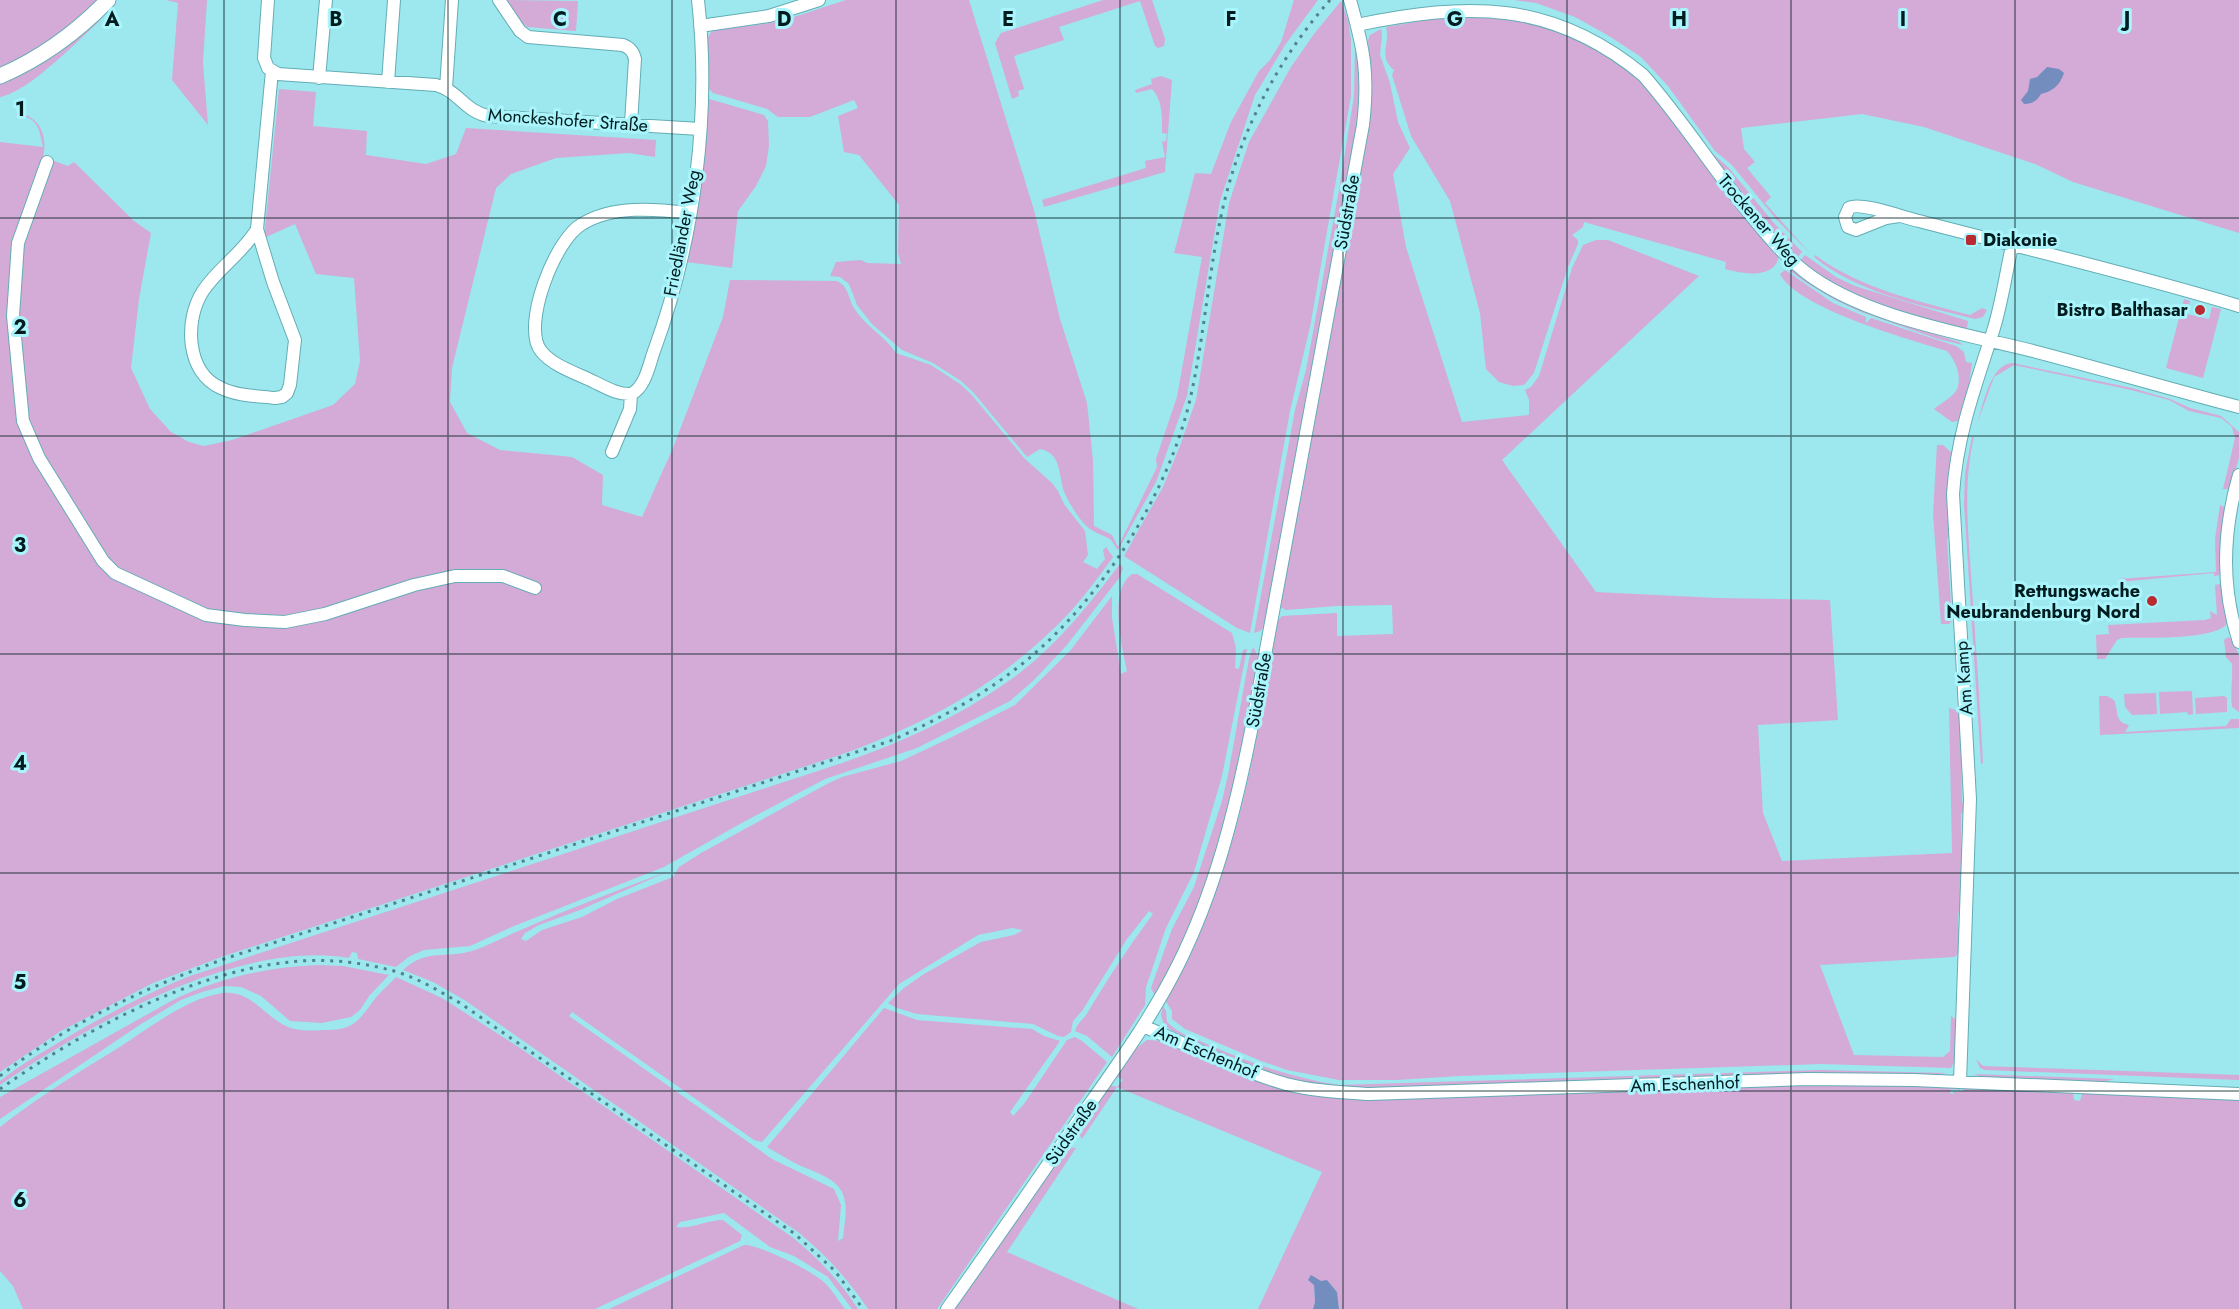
<svg xmlns="http://www.w3.org/2000/svg" width="2239" height="1309" font-family="Jost,sans-serif">
	<style>
		.green { fill: #d4aad7 }
		.water { fill: #748dbf }
		.lines { fill: none; stroke-linecap: round; stroke-linejoin: round }
		.minor-casing { stroke: #63adb4; stroke-width: 14 }
		.major-casing { stroke: #63adb4; stroke-width: 17 }
		.minor { stroke: #fff; stroke-width: 12 }
		.major { stroke: #fff; stroke-width: 15 }
		.rail { stroke: #508489; stroke-width: 3; stroke-dasharray: 3 6; stroke-linecap: butt }
		.grid { fill: none; stroke: #001c1f; stroke-width: 1.5; stroke-opacity: 0.55 }
		.poi-dot { fill: #ba2a31; stroke: #aaf5fc; stroke-width: 2 }
		.labels { text-anchor: middle; dominant-baseline: central; stroke-width: 6; stroke-linejoin: round; paint-order: stroke }
		.street-label { font-size: 18px; fill: #001c1f; stroke: #aaf5fc }
		.poi-label { font-size: 18px; font-weight: bold; fill: #001c1f; stroke: #aaf5fc; text-anchor: end }
		.grid-label { font-size: 20px; text-anchor: middle; font-weight: bold; fill: #001c1f; stroke: #aaf5fc; stroke-width: 6; stroke-linejoin: round; paint-order: stroke }
	</style>
	<rect width="100%" height="100%" fill="#9de7ef"/>
	<path class="green" d="M0 0H101L59 37 0 71Z
		M166 0H207L203 63 208 125 172 80 178 3Z
		M503 0 578 1 576 31 527 27 523 23 520 25Z
		M846 0H969L1034 210 1060 319 1087 403 1093 460 1094 526 1112 535 1118 547 1157 467 1156 459 1177 397 1202 257 1174 253 1195 173 1211 174 1231 122 1259 71 1270 60 1281 42 1294 0H1318L1285 45 1255 95 1220 201 1187 396 1156 482 1118 550C1115 547 1113 542 1110 539 1105 536 1098 534 1093 531 1081 524 1071 506 1065 494 1058 478 1063 453 1040 449L1027 457 973 392 961 381 933 363 902 350 872 324 857 305 849 284 840 277 830 276 836 262 861 260 867 263 901 264 898 253 899 205 859 155 844 152 838 116 858 108 854 100 810 117H778L767 109 713 93 707 87V39L711 32C729 26 745 27 763 24 791 20 819 8 846 0Z
		M1103 0H1152L1165 39 1164 46 1158 48 1155 46 1140 1 1059 27 1064 40 1014 56 1024 89 1018 91 1019 96 1012 99 995 43 1001 33Z
		M1514 0H2239V233L2073 182 2035 164 1924 127 1862 114 1741 128 1744 149 1755 162 1747 168 1771 197 1765 203 1810 253 1776 219 1732 165 1715 151 1668 86 1641 57 1609 36 1575 17 1536 3Z
		M1341 1 1348 20 1351 40V96L1310 327 1290 411 1250 633 1237 628 1124 556 1163 487 1180 446 1196 400 1229 203 1249 142 1291 67 1314 34Z
		M1479 15 1523 18 1591 44 1640 78 1779 255C1776 280 1742 274 1725 269L1726 262 1584 222 1583 227 1572 235 1578 240V244L1568 267 1534 373 1524 385 1513 386 1499 382 1486 369 1480 313 1450 201 1411 136 1392 75 1394 70C1377 56 1391 44 1386 27L1450 16Z
		M101 20C78 40 29 92 0 97V82Z
		M1381 29 1382 35 1380 55 1390 83 1398 122 1410 148 1393 174 1406 247 1462 422 1529 415V400L1525 390 1531 387 1539 376 1572 268 1583 245 1596 240H1608L1699 276 1502 460 1596 592 1717 598 1830 600 1838 720 1758 725 1763 813 1782 861 1952 853 1949 708 1960 711 1962 801 1965 810 1961 814V847L1964 851V856L1961 860 1960 892 1963 901C1953 916 1961 937 1961 952L1954 957 1820 965 1854 1055 1943 1057 1950 1051 1951 1016 1958 1021 1956 1058 1951 1068 1821 1064 1460 1076 1397 1080H1339L1287 1070 1261 1061 1185 1029 1172 1019V1011L1165 1000C1190 944 1220 887 1236 827 1255 760 1264 689 1277 621L1282 616 1337 613V636L1393 634 1392 605 1337 606 1286 610 1280 607 1368 127 1372 91 1368 40 1370 35Z
		M1357 44 1361 68 1359 124 1266 625 1260 631 1254 633 1295 410 1306 370 1339 190 1354 96 1355 45Z
		M1161 76 1172 80 1165 172 1044 207 1042 200 1146 168 1145 161 1165 157 1162 142 1166 141 1167 134 1162 133C1162 118 1163 100 1152 89L1136 93 1135 90 1152 84 1151 79Z
		M279 89 316 92 313 126 367 131 366 155 426 164 456 154 466 128 656 140 655 157 629 153 556 158 511 174 496 188 452 368 450 402 467 433 500 450 572 457 603 475 602 505 642 517 673 448 723 317 730 280 837 281C849 287 848 298 854 308 865 326 885 336 896 353L931 365 960 384 971 394 1025 459 1052 483 1058 491 1064 504 1085 531 1088 555 1083 562 1097 569 1105 559 1103 550 1106 547 1113 557C1100 575 1086 594 1071 611 1004 682 931 722 840 755L224 956 153 983 61 1031 0 1072V142L43 147C39 128 38 117 16 115L17 113C40 116 48 136 43 157L68 166 74 162 134 221 151 233 139 299 131 368 150 409 171 432 189 442 204 446 232 440 333 405 355 384 360 361 354 278 316 274 295 224 264 238Z
		M706 98 764 115 768 121 769 146 766 166 756 186 738 211 732 268 686 262Z
		M1706 148 1728 167 1773 222 1802 252 1797 258 1766 226Z
		M1805 255 1836 277 1855 286 1968 321 1967 328C1952 328 1936 321 1922 317 1877 304 1837 289 1800 261Z
		M1815 255C1859 288 1917 301 1970 315L1982 308 1987 310 1983 317 1975 319C1920 305 1858 293 1814 257Z
		M1785 267H1791L1910 326 1959 342 1963 345 1938 339 1861 312 1835 300 1805 282Z
		M1785 270 1833 303 1866 317V323L1871 318 1956 346 1964 352 1966 362 1972 363 1969 384 1958 421 1952 422 1934 409C1940 404 1952 397 1956 391 1963 378 1956 361 1947 351 1911 340 1796 308 1780 274Z
		M2184 299 2190 301 2187 314 2209 319 2212 307 2221 309 2203 378 2166 368Z
		M2012 363 2132 388 2170 399 2190 408 2221 416 2239 432V458L2231 485 2229 489H2223L2235 438 2232 427 2221 418 2189 411 2169 400 2131 390 2014 365 1994 377 1977 424C1983 406 1990 364 2012 363Z
		M1972 437H1974C1962 487 1969 538 1972 589 1976 647 1980 705 1983 763L1981 764 1964 504 1965 473Z
		M1937 445H1943L1952 453 1948 494 1950 534 1947 539 1952 621 1949 624H1941L1933 514Z
		M2220 505 2226 508 2220 575 2214 576V573L2119 582 2118 579 2216 572 2215 539Z
		M1120 564 1123 568 1120 577 1066 646 1034 680 1010 701 917 748 825 779 738 825 664 867 514 926 470 946 424 950 410 956 396 967 358 959 357 953 352 952 349 958C239 939 88 1025 0 1085V1081C20 1065 43 1052 66 1038 106 1015 147 993 190 976L842 763C902 742 959 717 1010 680 1054 649 1088 606 1120 564Z
		M1132 574H1137L1232 633 1236 648 1235 668 1239 669 1243 650 1247 649 1222 776 1194 872 1166 928 1146 987 1145 1005 1112 1057 1087 1036 1075 1031C1077 1023 1084 1019 1088 1012 1108 978 1130 945 1153 914L1149 911 1127 939 1082 1011 1073 1021 1071 1032 1064 1037 1058 1036 1033 1024 917 1014 897 1008 888 1003 904 988 924 974 981 942 1014 935 1023 930 1012 928 978 935 899 984 762 1142 754 1140 572 1012 569 1016 772 1159 834 1189 841 1205 838 1241 843 1238C844 1224 849 1207 842 1192 834 1176 810 1171 795 1163 785 1158 776 1152 767 1147L884 1008 917 1020 1032 1029 1044 1036 1060 1041 1010 1112 1013 1116 1024 1104 1067 1040 1075 1037 1082 1041 1107 1062 937 1309H868C848 1279 826 1255 798 1232L466 1001 433 982 403 970C427 948 445 959 472 951 490 945 506 936 523 929 571 908 620 889 669 871L580 910 539 925 525 933 521 939 526 941 542 930 582 917 617 899 673 877 679 867 701 853 827 784 842 777 901 761 948 739 1015 705 1070 651 1112 596V618L1121 674 1127 671C1122 647 1108 590 1132 574Z
		M2220 584 2222 585 2228 623C2214 641 2146 637 2122 638L2117 640 2105 659H2097L2096 635 2109 634 2108 625 2205 620 2211 618 2210 611 2217 615 2215 585Z
		M2228 637 2233 640 2239 656V712L2232 707C2230 693 2233 679 2232 664L2226 657 2224 640Z
		M1254 648 1259 660 1247 730 1225 826 1199 903 1183 941 1155 996 1151 988 1172 929 1194 887 1222 801 1228 775 1249 659 1252 649Z
		M2192 691 2193 714 2188 715 2187 712 2160 714 2159 692Z
		M2156 693 2157 714 2132 715 2125 707 2124 694Z
		M2099 696H2107L2114 700C2119 711 2114 722 2129 725L2125 732 2226 726 2231 719H2239V728L2100 735Z
		M2224 696 2227 698V712L2196 714 2195 698Z
		M318 965 343 966 389 975 369 996 360 1010 351 1017 322 1023 290 1021 261 996 241 987 224 986 202 992 181 1000 141 1024 0 1119V1097L173 1000C219 978 268 967 318 965Z
		M396 977 442 998 520 1048 792 1237C818 1258 840 1281 858 1309H852L828 1277 794 1256 770 1247 724 1213 680 1222 676 1227C692 1229 707 1220 723 1220L742 1235 740 1241 595 1309H23L13 1286 0 1271V1127C35 1100 72 1076 110 1053 144 1033 182 999 223 993 251 990 264 1016 286 1026 296 1031 311 1031 322 1030 332 1030 344 1030 353 1024 362 1018 367 1009 374 1000 380 992 389 985 396 977Z
		M1163 1006 1166 1011 1167 1022C1177 1033 1193 1038 1207 1044 1250 1063 1292 1078 1339 1085L1821 1070 1946 1073 1939 1075 1355 1089 1307 1084 1261 1071 1174 1032 1164 1025 1161 1015Z
		M1147 1040 1164 1041 1286 1090 1323 1097 1369 1100 1807 1083 1961 1087 1960 1090 1951 1089 1950 1093 1953 1094V1092L1963 1091V1087L2073 1092 2074 1100 2080 1101 2082 1094 2085 1093 2239 1099V1309H1339L1337 1292 1327 1280 1314 1284 1315 1302 1313 1309H1258L1322 1172 1117 1087 1082 1139 1077 1131 1109 1085 1117 1087 1123 1080 1116 1076 1134 1050Z
		M1976 1059 1983 1066 2239 1075V1080L1985 1070 1980 1068Z
		M1974 1074 2114 1079 2101 1083 1981 1077Z
		M1066 1147 1076 1148 1007 1252 1138 1309H953Z
		M744 1245C758 1244 814 1272 825 1283 832 1290 838 1300 845 1309H609Z"/>
	<path class="water" d="M2047 67 2059 69 2064 73C2060 85 2053 91 2041 94 2036 102 2033 103 2024 104L2021 100 2028 91 2030 79 2037 77Z
		M1311 1275 1321 1281 1327 1280 1337 1292 1339 1309H1313L1315 1302 1314 1285 1308 1280Z"/>
	<g class="lines">
		<g class="minor-casing">
			<path id="minor" d="M268 0 264 58 268 68 278 74 436 85C459 91 464 111 488 116L700 129
				M499 0 520 31 528 37 623 45C630 48 633 51 635 59L631 124
				M1357 25C1468 2 1552 0 1643 75 1680 117 1710 164 1745 208 1763 230 1781 253 1804 271 1862 317 1961 333 2033 351 2102 369 2170 389 2239 407
				M700 26 769 16 819 0
				M319 78 326 0
				M388 82 394 0
				M446 88 452 0
				M47 162 18 243 13 316 23 421 39 458 103 561 115 573 206 615 245 620 285 622 325 614 414 585 455 576H503L535 588
				M1899 216 1886 218 1856 230 1848 227 1845 217 1849 208C1859 201 1905 218 1919 221 2026 249 2134 274 2239 306
				M257 229C243 253 218 268 203 291 184 320 186 373 221 388 237 396 258 396 275 398L282 397 287 393 290 385 295 340 273 282 257 229 272 71
				M631 394C616 395 602 385 588 379 573 372 552 365 541 351 521 326 555 239 582 224 613 205 655 209 690 213
				M612 452 630 409 631 394C645 388 649 365 654 351 694 242 711 116 698 0
				M2239 475C2223 530 2221 588 2239 642
				M1143 1026C1190 1046 1237 1070 1286 1084 1313 1091 1341 1092 1369 1094L1807 1079 1914 1080 2239 1094
				M1960 1082 1970 799 1953 494C1957 433 1976 385 1994 328 2002 301 2006 273 2012 246
				M947 1309C992 1246 1036 1182 1080 1118 1115 1068 1151 1019 1178 965 1215 891 1235 811 1251 731L1363 125C1369 74 1364 49 1350 0"/>
		</g>
		<g class="major-casing">
			<path id="major" d="M0 76C42 58 77 32 108 0"/>
		</g>
		<use href="#minor" class="minor"/>
		<use href="#major" class="major"/>
		<path class="rail" d="M0 1076C67 1024 145 988 224 959L890 741C931 723 973 701 1009 674 1093 613 1169 497 1191 395 1205 332 1209 266 1224 203 1242 128 1279 58 1330 0
			M0 1089C81 1032 191 972 290 962 324 958 361 962 394 971 418 978 439 991 460 1003L795 1234 835 1271 863 1309"/>
	</g>
	<path class="grid" d="M224 0V1309M448 0V1309M672 0V1309M896 0V1309M1120 0V1309M1343 0V1309M1567 0V1309M1791 0V1309M2015 0V1309M0 218H2239M0 436H2239M0 654H2239M0 873H2239M0 1091H2239"/>
	<g class="poi-dot">
		<rect x="1965" y="234" width="12" height="12" rx="3"/>
		<circle cx="2200" cy="310" r="6"/>
		<circle cx="2152" cy="601" r="6"/>
	</g>
	<g class="labels">
		<g class="street-label">
			<text transform="translate(568 120) rotate(4)">Monckeshofer Straße</text>
			<text transform="translate(1347 212) rotate(-80)">Südstraße</text>
			<text transform="translate(1759 220) rotate(49)">Trockener Weg</text>
			<text transform="translate(682 233) rotate(-79)">Friedländer Weg</text>
			<text transform="translate(1964 678) rotate(-94)">Am Kamp</text>
			<text transform="translate(1259 690) rotate(-80)">Südstraße</text>
			<text transform="translate(1206 1052) rotate(23)">Am Eschenhof</text>
			<text transform="translate(1685 1084) rotate(-2)">Am Eschenhof</text>
			<text transform="translate(1071 1132) rotate(-55)">Südstraße</text>
		</g>
		<g class="poi-label">
			<text x="1983" y="240" text-anchor="start">Diakonie</text>
			<text x="2188" y="310">Bistro Balthasar</text>
			<text x="2140" y="591">Rettungswache<tspan x="2140" dy="21">Neubrandenburg Nord</tspan></text>
		</g>
	</g>
	<g class="grid-label">
		<text x="112" y="26">A</text>
		<text x="336" y="26">B</text>
		<text x="560" y="26">C</text>
		<text x="784" y="26">D</text>
		<text x="1008" y="26">E</text>
		<text x="1231" y="26">F</text>
		<text x="1455" y="26">G</text>
		<text x="1679" y="26">H</text>
		<text x="1903" y="26">I</text>
		<text x="2127" y="26">J</text>
		<text x="20" y="116">1</text>
		<text x="20" y="334">2</text>
		<text x="20" y="552">3</text>
		<text x="20" y="770">4</text>
		<text x="20" y="989">5</text>
		<text x="20" y="1207">6</text>
	</g>
</svg>
